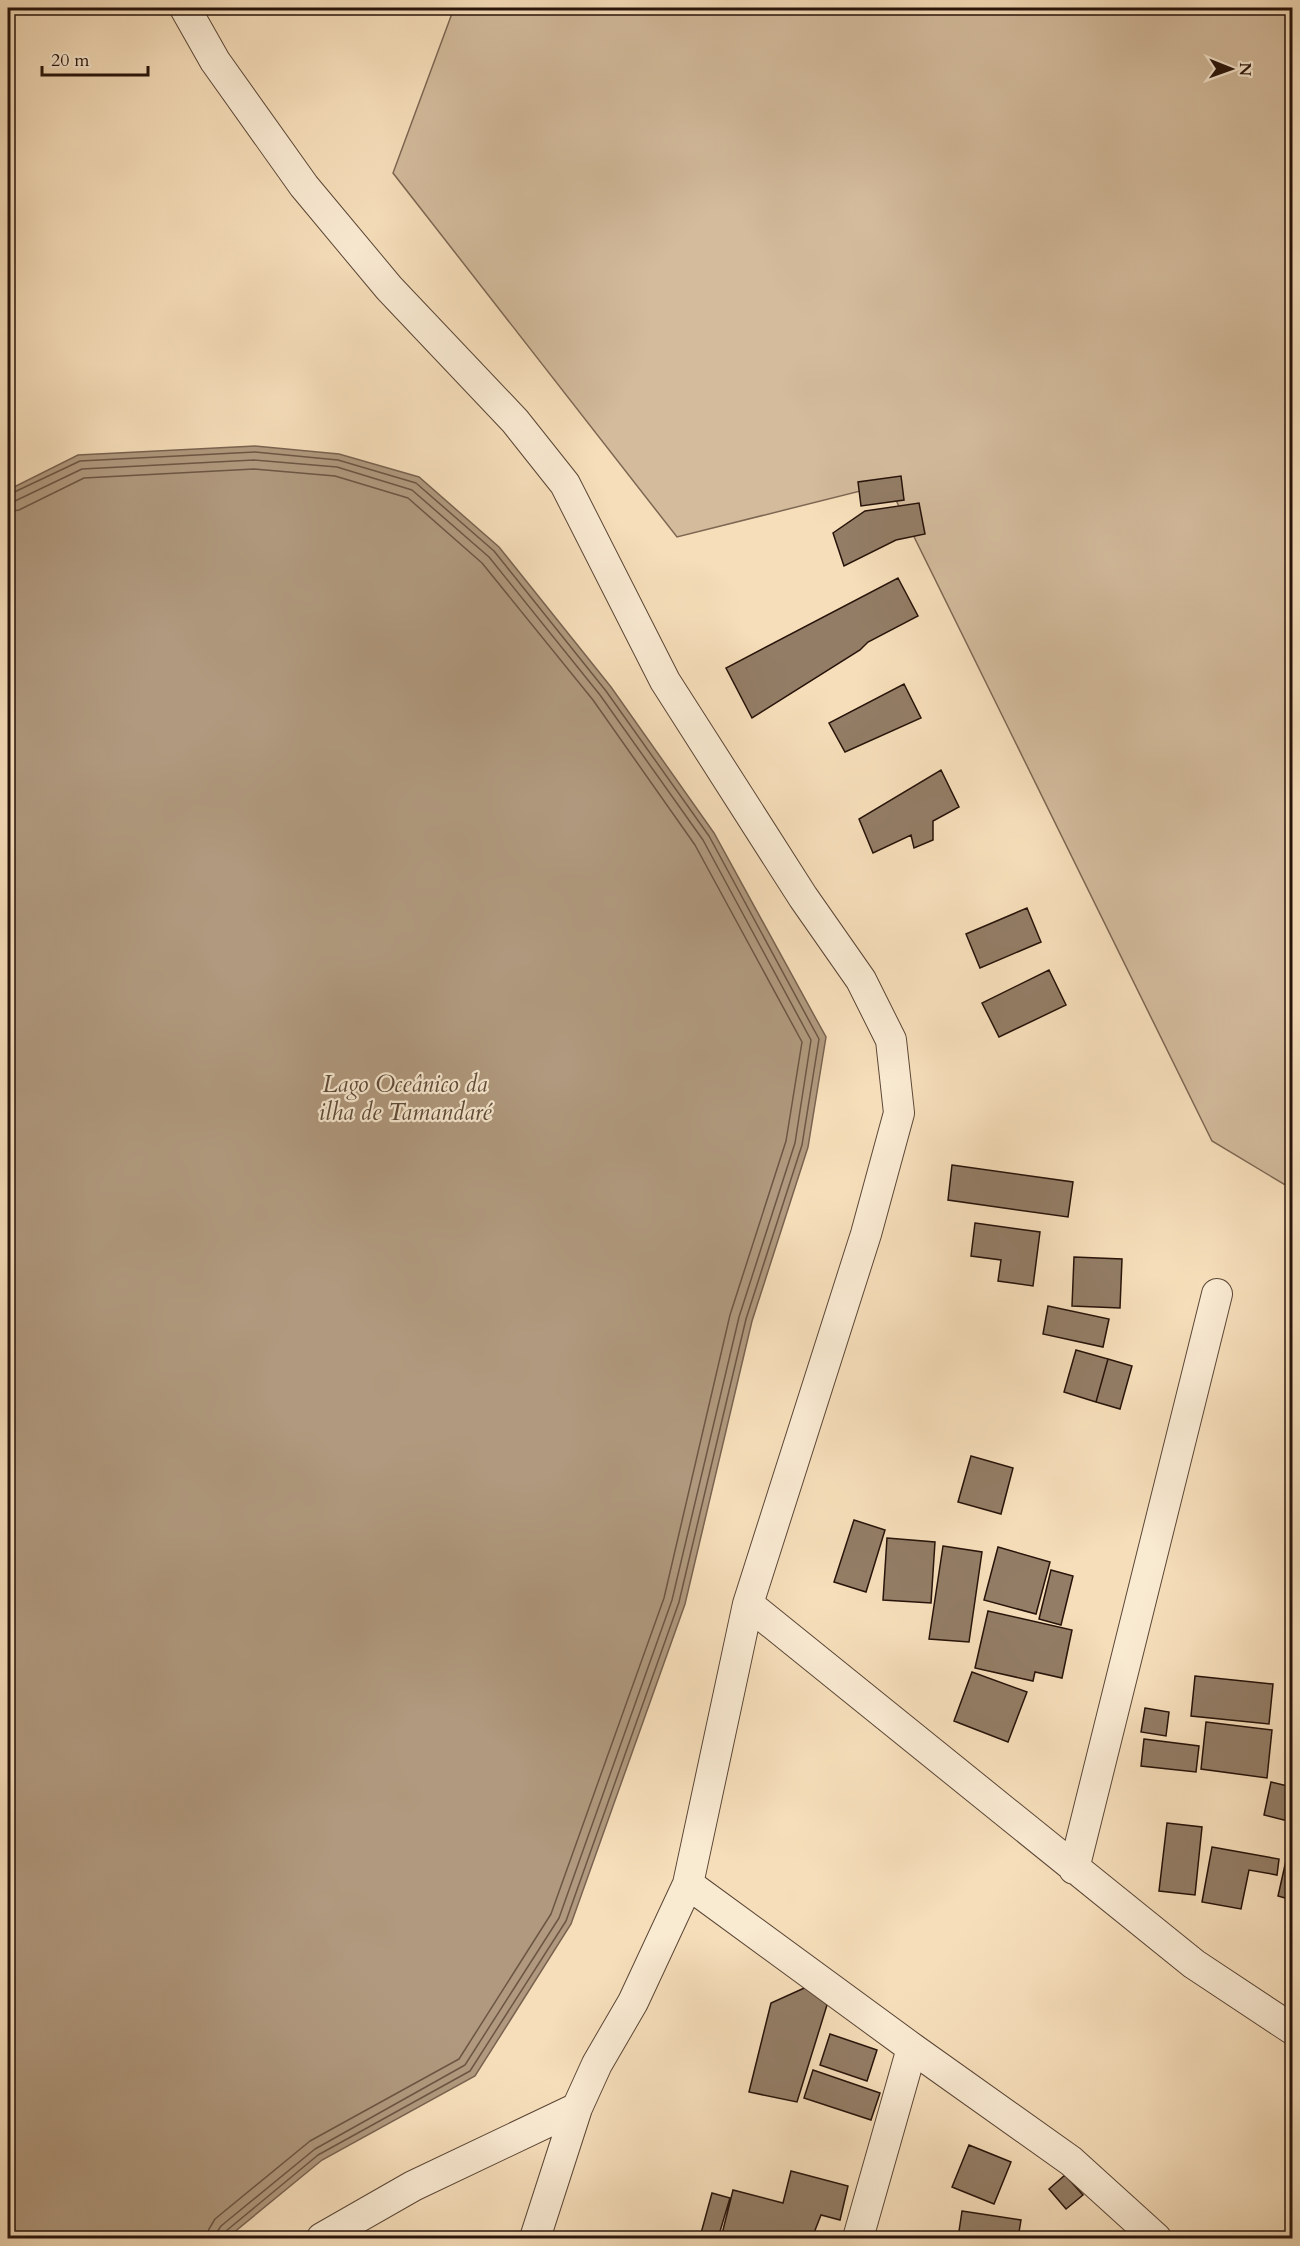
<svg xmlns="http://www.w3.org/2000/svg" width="1300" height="2246" font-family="Cardo,serif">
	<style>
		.green { fill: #d3bb9c; stroke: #7d6753; stroke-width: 1.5 }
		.water { fill: #b0997e; stroke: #796350; stroke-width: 1.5 }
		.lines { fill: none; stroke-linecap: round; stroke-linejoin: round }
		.shore { stroke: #6c5644; stroke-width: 1.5 }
		.building { fill: #937d66; stroke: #27130a; stroke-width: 1.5 }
		.minor-casing { stroke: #5b4636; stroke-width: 32 }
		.minor { stroke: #f9ead2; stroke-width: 30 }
		.labels { text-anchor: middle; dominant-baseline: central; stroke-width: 4.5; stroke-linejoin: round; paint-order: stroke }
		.water-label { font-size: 24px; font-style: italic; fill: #5e4938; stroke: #f9ead2 }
	</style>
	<rect width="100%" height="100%" fill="#f6deba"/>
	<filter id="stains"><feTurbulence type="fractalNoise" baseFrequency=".00333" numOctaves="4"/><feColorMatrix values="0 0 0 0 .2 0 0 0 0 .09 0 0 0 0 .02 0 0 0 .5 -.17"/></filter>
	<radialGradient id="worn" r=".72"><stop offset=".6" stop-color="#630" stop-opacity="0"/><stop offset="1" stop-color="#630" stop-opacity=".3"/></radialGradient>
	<path class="green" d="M454 8H1292V1189L1212 1141 888 484 677 537 393 173Z"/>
	<path class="water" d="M255 446 339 454 419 477 499 547 611 687 714 833 826 1037 808 1147 752 1321 685 1604 571 1924 475 2076 322 2160 227 2238H8V490L78 455Z"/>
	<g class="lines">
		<path class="shore" d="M8 495 80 461 255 452 338 460 416 483 494 551 606 691 709 836 819 1039 802 1145 746 1319 679 1602 566 1921 470 2071 318 2155 226 2231 224 2238
			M8 503 15 501 82 469 254 460 337 467 412 490 489 557 600 695 703 840 811 1040 795 1143 739 1317 672 1600 559 1918 465 2065 315 2149 221 2226 217 2232 216 2238
			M8 512 19 510 84 478 254 469 335 476 408 498 482 563 593 700 695 845 802 1042 786 1141 730 1315 664 1598 551 1914 459 2059 310 2141 215 2219 209 2229 207 2238"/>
	</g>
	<path class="building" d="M901 476 904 500 861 506 858 482Z
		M919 503 925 534 896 540 844 566 833 533 865 511Z
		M898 578 918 616 868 642 860 650 752 718 726 668Z
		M904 684 921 718 845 752 829 723Z
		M941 770 959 807 933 821V840L914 848 911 835 873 853 859 819Z
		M1027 908 1041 942 980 968 966 934Z
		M1049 970 1066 1005 999 1037 982 1003Z
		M952 1165 1073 1182 1068 1217 948 1200Z
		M975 1223 1040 1232 1033 1286 998 1281 1001 1260 971 1256Z
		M1074 1257 1122 1259 1120 1308 1072 1306Z
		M1048 1306 1109 1319 1103 1347 1043 1334Z
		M1076 1350 1108 1359 1096 1402 1064 1392Z
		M1108 1359 1132 1366 1120 1409 1096 1402Z
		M971 1456 1013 1468 1001 1514 958 1502Z
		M854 1520 885 1530 866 1592 834 1582Z
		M887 1538 935 1542 931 1603 883 1600Z
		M943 1546 982 1552 969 1642 929 1639Z
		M998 1547 1050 1562 1036 1614 984 1600Z
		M1051 1570 1073 1576 1061 1625 1039 1619Z
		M988 1611 1072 1630 1062 1678 1035 1672 1033 1681 975 1668Z
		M972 1672 1027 1692 1008 1742 954 1721Z
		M1195 1676 1273 1684 1269 1724 1191 1716Z
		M1145 1708 1169 1712 1166 1736 1141 1732Z
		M1206 1722 1272 1730 1267 1778 1201 1769Z
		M1144 1739 1199 1746 1196 1772 1141 1766Z
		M1271 1782 1292 1787V1822L1264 1815Z
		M1167 1823 1202 1827 1195 1895 1159 1891Z
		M1292 1834V1900L1278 1896Z
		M1212 1847 1279 1859 1277 1875 1249 1870 1241 1909 1202 1902Z
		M811 1985 827 2005 797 2102 749 2092 771 2003Z
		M830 2034 877 2050 867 2081 820 2065Z
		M813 2070 880 2093 871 2120 804 2098Z
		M969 2145 1011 2162 994 2204 952 2187Z
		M791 2171 848 2186 840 2220 821 2215 812 2238H721L733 2190 783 2203Z
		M1065 2175 1083 2195 1066 2209 1049 2189Z
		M712 2193 730 2198 718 2238H706L700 2237Z
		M962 2211 1021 2220 1018 2238H958Z"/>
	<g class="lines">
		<g class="minor-casing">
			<path id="minor" d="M185 8 215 61 304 186 389 288 515 421 565 484 665 681 803 897 861 980 891 1040 899 1113 866 1234 748 1604 1194 1964 1292 2029
				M1074 1869 1217 1294
				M688 1884 912 2048 1071 2161 1156 2238
				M322 2238 413 2186 577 2108
				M535 2238 577 2108 597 2064 633 2002 688 1884 748 1604
				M858 2238 912 2048"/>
		</g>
		<use href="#minor" class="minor"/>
	</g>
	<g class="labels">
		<g class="water-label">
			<text x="405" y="1084">Lago Oceânico da<tspan x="405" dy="28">ilha de Tamandaré</tspan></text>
		</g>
	</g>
	<rect width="1300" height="2246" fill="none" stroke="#f6deba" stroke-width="30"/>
	<rect x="9" y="9" width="1282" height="2228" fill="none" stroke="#27130a" stroke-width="3"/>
	<rect x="15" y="15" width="1270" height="2216" fill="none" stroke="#27130a" stroke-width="1.5"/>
	<g transform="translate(1231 69) rotate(91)" stroke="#f9ead2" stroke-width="4.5" paint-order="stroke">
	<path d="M0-4.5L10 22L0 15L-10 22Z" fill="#27130a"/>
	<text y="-9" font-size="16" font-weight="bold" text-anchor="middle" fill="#27130a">N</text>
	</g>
	<path d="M42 66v9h106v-9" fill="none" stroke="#27130a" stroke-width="3"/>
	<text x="51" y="66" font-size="18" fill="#27130a" stroke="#f9ead2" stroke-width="4.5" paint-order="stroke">20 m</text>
	<rect width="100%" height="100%" filter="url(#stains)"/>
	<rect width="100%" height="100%" fill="url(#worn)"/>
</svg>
